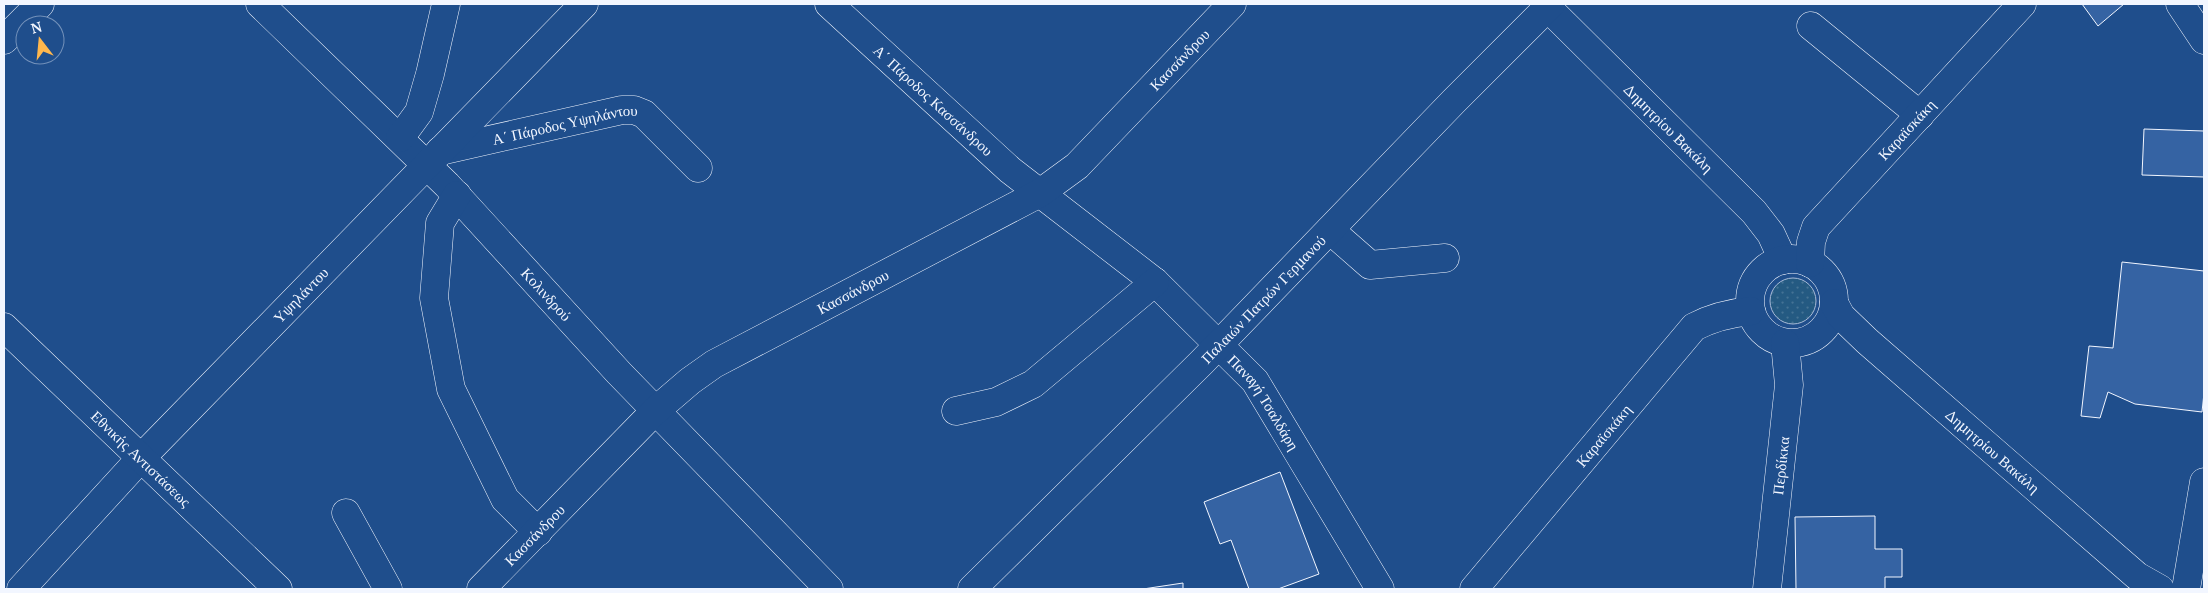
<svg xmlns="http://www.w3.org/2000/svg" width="2208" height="593" font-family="'PT Serif',serif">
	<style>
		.grass { fill: url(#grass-dots); stroke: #a8bbd7 }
		.building { fill: #3563a3; stroke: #f2f6ff }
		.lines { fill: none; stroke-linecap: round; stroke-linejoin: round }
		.minor-casing { stroke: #f2f6ff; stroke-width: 29 }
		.major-casing { stroke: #f2f6ff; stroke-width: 29 }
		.minor { stroke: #1f4e8c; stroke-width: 28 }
		.major { stroke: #1f4e8c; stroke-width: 28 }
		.labels { text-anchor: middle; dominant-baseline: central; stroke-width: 4; stroke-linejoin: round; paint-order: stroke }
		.street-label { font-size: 15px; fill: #f2f6ff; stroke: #1f4e8c }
	</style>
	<defs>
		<pattern id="grass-dots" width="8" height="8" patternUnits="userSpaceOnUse" patternTransform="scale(1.25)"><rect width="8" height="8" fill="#245a82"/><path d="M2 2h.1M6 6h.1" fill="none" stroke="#447295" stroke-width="1.8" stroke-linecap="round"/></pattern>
	</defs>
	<rect width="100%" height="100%" fill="#1f4e8c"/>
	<path class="grass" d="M1770 301a23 23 0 1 1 46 0a23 23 0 1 1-46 0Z"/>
	<path class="building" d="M2082 4H2124L2098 26Z
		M2144 129 2204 131V177L2142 175Z
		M2122 262 2204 271V393L2202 412 2135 404 2108 392 2100 418 2081 416 2089 346 2113 348Z
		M1280 472 1319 574 1278 589H1249L1231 540 1220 544 1204 502Z
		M1875 516V549H1902V577H1885V589H1796L1795 517Z
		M1183 583V589H1143Z"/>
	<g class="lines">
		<g class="minor-casing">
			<g id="minor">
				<path id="s1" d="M260 4 447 185 619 373 829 589"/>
				<path id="s2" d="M829 4 1010 170 1155 282 1255 381 1380 589"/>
				<path id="s3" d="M1544 4 1754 212 1771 234 1783 260"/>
				<path d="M1811 26 1920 115"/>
				<path d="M4 40 40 4"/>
				<path d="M400 138 419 112 430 74 446 4"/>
				<path id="s4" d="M440 151 622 110H634L644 114 698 168"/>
				<path d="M457 195 440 223 434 298 451 389 505 499 538 532"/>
				<path d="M1330 230 1370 265 1445 258"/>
				<circle cx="1792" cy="301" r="42"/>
				<path id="s5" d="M1810 263 1811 242 1816 227 2022 4"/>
				<path id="s6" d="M1834 303 1841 316 1867 341 2137 576 2160 589"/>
				<path d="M956 411 996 402 1033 384 1155 282"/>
				<path d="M346 513 388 589"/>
				<path id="s7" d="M21 589 140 459 584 4"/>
				<path id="s8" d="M972 589 1202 362 1454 101 1551 4"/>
				<path id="s9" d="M1474 589 1694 327C1713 317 1730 313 1751 311"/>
				<path id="s10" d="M1767 589 1789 385 1785 343"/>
			</g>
		</g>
		<g class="major-casing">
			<g id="major">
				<path d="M2180 4 2204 40"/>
				<path id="s11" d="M4 327 278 589"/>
				<path id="s12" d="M481 589 655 411 690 381 714 364 1040 193 1077 166 1232 4"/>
				<path d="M2186 589 2204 482"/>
			</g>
		</g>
		<use href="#minor" class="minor"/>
		<use href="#major" class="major"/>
	</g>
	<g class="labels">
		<g class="street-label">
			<text stroke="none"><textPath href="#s12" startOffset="886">Κασσάνδρου</textPath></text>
			<text stroke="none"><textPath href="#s2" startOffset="142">Α΄ Πάροδος Κασσάνδρου</textPath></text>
			<text stroke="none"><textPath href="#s4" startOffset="128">Α΄ Πάροδος Υψηλάντου</textPath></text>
			<text stroke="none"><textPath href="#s3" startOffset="176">Δημητρίου Βακάλη</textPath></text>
			<text stroke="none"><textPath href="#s5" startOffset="170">Καραϊσκάκη</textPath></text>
			<text stroke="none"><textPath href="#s12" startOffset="481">Κασσάνδρου</textPath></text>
			<text stroke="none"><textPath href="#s1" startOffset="408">Κολινδρού</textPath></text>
			<text stroke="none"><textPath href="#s7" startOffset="406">Υψηλάντου</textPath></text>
			<text stroke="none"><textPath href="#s8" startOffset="411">Παλαιών Πατρών Γερμανού</textPath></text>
			<text stroke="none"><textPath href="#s2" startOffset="592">Παναγή Τσαλδάρη</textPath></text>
			<text stroke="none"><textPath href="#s9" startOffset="201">Καραϊσκάκη</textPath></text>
			<text stroke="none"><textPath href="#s6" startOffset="218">Δημητρίου Βακάλη</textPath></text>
			<text stroke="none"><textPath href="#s11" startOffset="190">Εθνικής Αντιστάσεως</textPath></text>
			<text stroke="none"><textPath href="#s10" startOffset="124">Περδίκκα</textPath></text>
			<text stroke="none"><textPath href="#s12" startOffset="76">Κασσάνδρου</textPath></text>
		</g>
	</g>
	<rect width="2208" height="593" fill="none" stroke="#f2f6ff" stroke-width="10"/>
	<g transform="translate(40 40) rotate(344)"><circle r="24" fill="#1f4e8c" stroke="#7391ba"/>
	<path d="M0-4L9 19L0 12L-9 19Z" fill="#ffb74d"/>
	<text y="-8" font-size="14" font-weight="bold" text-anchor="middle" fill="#f2f6ff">N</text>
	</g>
</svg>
